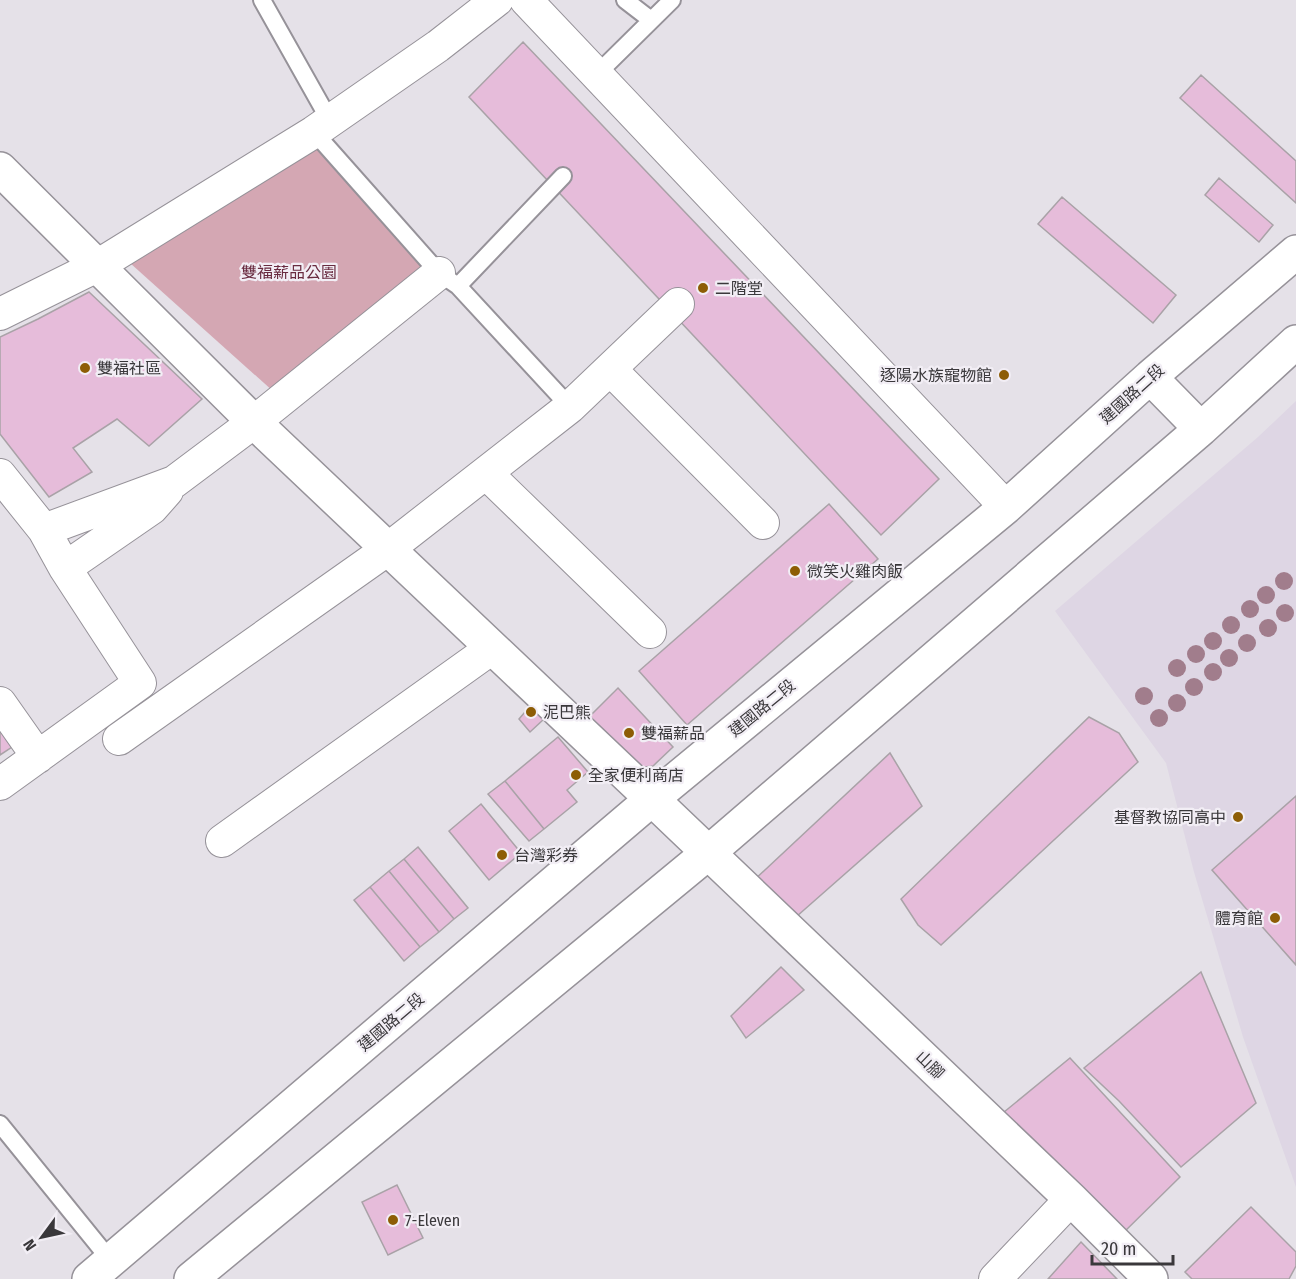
<svg xmlns="http://www.w3.org/2000/svg" width="1296" height="1279" font-family="'Fira Sans Condensed','Noto Sans TC',sans-serif">
	<style>
		.built { fill: #ded6e4 }
		.green { fill: #d4a7b3 }
		.building { fill: #e6bcda; stroke: #a9a2a7; stroke-width: 1.5 }
		.lines { fill: none; stroke-linecap: round; stroke-linejoin: round }
		.service-casing { stroke: #969299; stroke-width: 20 }
		.minor-casing { stroke: #969299; stroke-width: 34 }
		.tertiary-casing { stroke: #969299; stroke-width: 36 }
		.primary-casing { stroke: #969299; stroke-width: 36 }
		.service { stroke: #fff; stroke-width: 16 }
		.minor { stroke: #fff; stroke-width: 32 }
		.tertiary { stroke: #fff; stroke-width: 33 }
		.primary { stroke: #fff; stroke-width: 33 }
		.tree { fill: #a17d8c }
		.poi-dot { fill: #8d5d05; stroke: #f2eef5; stroke-width: 2 }
		.labels { text-anchor: middle; dominant-baseline: central; stroke-width: 4.5; stroke-linejoin: round; paint-order: stroke }
		.park-label { font-size: 16px; fill: #692b40; stroke: #f2eef5 }
		.poi-label { font-size: 16px; fill: #3a383b; stroke: #f2eef5; text-anchor: start }
		.street-label { font-size: 16px; fill: #3a383b; stroke: #f2eef5 }
	</style>
	<rect width="100%" height="100%" fill="#e5e1e8"/>
	<path class="built" d="M1296 401V1187L1243 1037 1194 872 1166 763 1055 611 1258 437Z"/>
	<path class="green" d="M317 144 441 286 274 392 130 263Z"/>
	<path class="building" d="M523 42 939 479 881 535 469 97Z
		M1201 75 1296 161V203L1180 98Z
		M1219 178 1273 225 1259 242 1205 195Z
		M1062 197 1176 295 1153 323 1038 224Z
		M89 292 202 399 149 446 117 419 73 448 92 472 49 497 0 434V337L38 319Z
		M829 504 878 559 687 725 639 671Z
		M618 688 673 747 653 766 637 768 586 720Z
		M531 705 544 719 530 732 519 719Z
		M1089 717 1119 733 1138 762 941 945 918 925 901 899Z
		M0 728 12 747 0 755Z
		M558 737 588 772 567 790 577 802 544 829 505 781Z
		M890 753 922 806 788 924 751 883Z
		M505 781 544 829 529 841 488 794Z
		M1296 796V965L1212 870Z
		M481 804 521 853 489 880 449 831Z
		M418 847 468 908 454 919 404 859Z
		M404 859 454 919 439 932 389 871Z
		M389 871 439 932 420 947 370 887Z
		M370 887 420 947 404 961 354 900Z
		M781 967 804 990 746 1038 731 1016Z
		M1201 972 1256 1103 1181 1167 1119 1101 1084 1068Z
		M1070 1058 1180 1177 1118 1238 998 1117Z
		M397 1185 423 1238 388 1255 362 1202Z
		M1251 1207 1296 1252V1266L1289 1279H1192L1185 1272Z
		M1081 1242 1117 1279H1048Z"/>
	<g class="lines">
		<g class="service-casing">
			<path id="service" d="M262 0 330 121
				M625 0 651 20
				M597 74 672 0
				M314 132 439 273 458 286 570 407
				M458 286 563 176
				M0 1124 111 1261"/>
		</g>
		<g class="minor-casing">
			<path id="minor" d="M526 0 1006 507
				M0 314 97 266 314 132 438 46 497 0
				M610 369 763 523
				M486 473 650 632
				M0 475 44 530 65 568 140 683 0 784
				M44 530 174 482 254 422 439 273
				M65 568 152 508 167 491
				M0 703 38 757
				M119 739 388 549 570 407 678 304
				M222 841 492 648
				M995 1279 1071 1199"/>
		</g>
		<g class="tertiary-casing">
			<path id="tertiary" d="M0 169 254 422 652 799 1071 1199 1151 1279"/>
		</g>
		<g class="primary-casing">
			<path id="primary" d="M1150 377 1201 429
				M89 1279 652 799 1006 507 1150 377 1296 252
				M191 1279 708 853 1201 429 1296 342"/>
		</g>
		<use href="#service" class="service"/>
		<use href="#minor" class="minor"/>
		<use href="#tertiary" class="tertiary"/>
		<use href="#primary" class="primary"/>
	</g>
	<g class="tree">
		<circle cx="1284" cy="581" r="9"/>
		<circle cx="1266" cy="595" r="9"/>
		<circle cx="1250" cy="609" r="9"/>
		<circle cx="1285" cy="613" r="9"/>
		<circle cx="1231" cy="625" r="9"/>
		<circle cx="1268" cy="628" r="9"/>
		<circle cx="1213" cy="641" r="9"/>
		<circle cx="1247" cy="643" r="9"/>
		<circle cx="1196" cy="654" r="9"/>
		<circle cx="1229" cy="658" r="9"/>
		<circle cx="1177" cy="668" r="9"/>
		<circle cx="1213" cy="672" r="9"/>
		<circle cx="1194" cy="687" r="9"/>
		<circle cx="1144" cy="696" r="9"/>
		<circle cx="1177" cy="703" r="9"/>
		<circle cx="1159" cy="718" r="9"/>
	</g>
	<g class="poi-dot">
		<circle cx="703" cy="288" r="6"/>
		<circle cx="85" cy="368" r="6"/>
		<circle cx="1004" cy="375" r="6"/>
		<circle cx="795" cy="571" r="6"/>
		<circle cx="531" cy="712" r="6"/>
		<circle cx="629" cy="733" r="6"/>
		<circle cx="576" cy="775" r="6"/>
		<circle cx="1238" cy="817" r="6"/>
		<circle cx="502" cy="855" r="6"/>
		<circle cx="1275" cy="918" r="6"/>
		<circle cx="393" cy="1220" r="6"/>
	</g>
	<g class="labels">
		<g class="park-label">
			<text x="289" y="272">雙福薪品公園</text>
		</g>
		<g class="poi-label">
			<text x="715" y="288">二階堂</text>
			<text x="97" y="368">雙福社區</text>
			<text x="992" y="375" text-anchor="end">逐陽水族寵物館</text>
			<text x="807" y="571">微笑火雞肉飯</text>
			<text x="543" y="712">泥巴熊</text>
			<text x="641" y="733">雙福薪品</text>
			<text x="588" y="775">全家便利商店</text>
			<text x="1226" y="817" text-anchor="end">基督教協同高中</text>
			<text x="514" y="855">台灣彩券</text>
			<text x="1263" y="918" text-anchor="end">體育館</text>
			<text x="405" y="1220">7-Eleven</text>
		</g>
		<g class="street-label">
			<text transform="translate(1132 394) rotate(-42)">建國路二段</text>
			<text transform="translate(762 708) rotate(-39)">建國路二段</text>
			<text transform="translate(391 1022) rotate(-40)">建國路二段</text>
			<text transform="translate(930 1065) rotate(44)">山腳</text>
		</g>
	</g>
	<g transform="translate(42 1237) rotate(237)" stroke="#f2eef5" stroke-width="4.5" paint-order="stroke">
	<path d="M0-4.5L10 22L0 15L-10 22Z" fill="#3a383b"/>
	<text y="-9" font-size="16" font-weight="bold" text-anchor="middle" fill="#3a383b">N</text>
	</g>
	<path d="M1092 1255v9h81v-9" fill="none" stroke="#3a383b" stroke-width="3"/>
	<text x="1101" y="1255" font-size="18" fill="#3a383b" stroke="#f2eef5" stroke-width="4.5" paint-order="stroke">20 m</text>
</svg>
